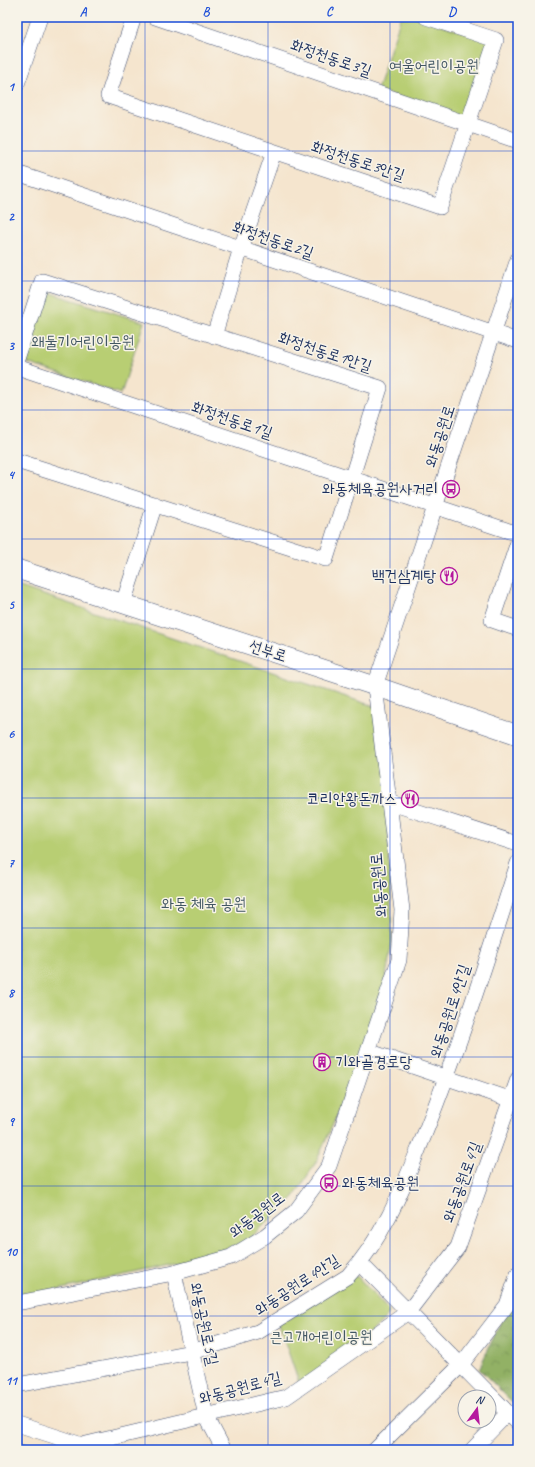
<svg xmlns="http://www.w3.org/2000/svg" width="535" height="1467" font-family="Caveat,'Poor Story',sans-serif">
	<style>
		.forest { fill: url(#forest-crowns); stroke: #567062 }
		.park { fill: #b8ce73; stroke: #6a7e68 }
		.lines { fill: none; stroke-linecap: round; stroke-linejoin: round }
		.minor-casing { stroke: #3c4a6f; stroke-width: 16 }
		.major-casing { stroke: #3c4a6f; stroke-width: 20 }
		.minor { stroke: #fff; stroke-width: 15 }
		.major { stroke: #fff; stroke-width: 19 }
		.grid { fill: none; stroke: #1d4ed8; stroke-width: 1; stroke-opacity: 0.55 }
		.labels { text-anchor: middle; dominant-baseline: central; stroke-width: 3; stroke-linejoin: round; paint-order: stroke }
		.street-label { font-size: 16px; fill: #1b2f5e; stroke: #f7f3e8 }
		.park-label { font-size: 16px; fill: #425763; stroke: #f7f3e8 }
		.poi-label { font-size: 16px; fill: #1b2f5e; stroke: #f7f3e8; text-anchor: end }
		.neatline { fill: none; stroke: #1d4ed8; stroke-width: 1.5 }
		.grid-label { font-size: 13px; text-anchor: middle; font-weight: bold; fill: #1d4ed8 }
	</style>
	<defs>
		<pattern id="forest-crowns" width="20" height="18" patternUnits="userSpaceOnUse"><rect width="20" height="18" fill="#92b165"/><path d="M2 6a3 3 0 1 1 6 0M12 15a3 3 0 1 1 6 0" fill="none" stroke="#769056"/></pattern>
	</defs>
	<rect width="100%" height="100%" fill="#f7f3e8"/>
	<filter id="ink" filterUnits="userSpaceOnUse"><feTurbulence type="fractalNoise" baseFrequency=".025" numOctaves="2"/><feDisplacementMap in="SourceGraphic" scale="8" xChannelSelector="R" yChannelSelector="G"/><feConvolveMatrix kernelMatrix="1 2 1 2 8 2 1 2 1" color-interpolation-filters="sRGB"/></filter>
	<filter id="wash" filterUnits="userSpaceOnUse"><feTurbulence type="fractalNoise" baseFrequency=".012" numOctaves="4" result="noise"/><feDisplacementMap in="SourceGraphic" scale="16" xChannelSelector="R" yChannelSelector="G"/><feGaussianBlur stdDeviation="0.9" result="paint"/><feColorMatrix in="noise" values="0 0 0 0 0 0 0 0 0 0 0 0 0 0 0 0 0 1.4 0 .05"/><feComposite in="paint" operator="in"/></filter>
	<g filter="url(#wash)">
		<rect width="100%" height="100%" fill="#f5e5ce"/>
		<path class="forest" d="M518 1284V1408L479 1369Z
			M17 1441 45 1450H17Z"/>
		<path class="park" d="M401 17H418L492 42 465 120 377 90Z
			M47 292 144 322 121 394 27 363 23 359 42 294Z
			M17 586 385 710 392 942 383 993 334 1122 316 1162 294 1197 247 1241 196 1259 17 1299Z
			M353 1276 358 1277 389 1311 388 1315 341 1363 299 1383 279 1325Z"/>
	</g>
	<g filter="url(#ink)">
		<g class="lines">
			<g class="minor-casing">
				<path id="minor" d="M134 17 108 96 440 207 496 40 426 17
					M155 17 518 141
					M17 84 40 17
					M17 173 518 341
					M214 336 241 248 274 152
					M17 359 42 281 380 388 326 559 17 461
					M17 367 518 534
					M518 542 492 620 518 629
					M123 604 155 504
					M388 802 518 844
					M368 1051 518 1102
					M360 1263 518 1423
					M174 1273 206 1416 224 1450
					M17 1303 174 1273 231 1257 265 1236 296 1211 329 1166 399 960 402 910 375 686 518 259
					M17 1385 191 1352 258 1332 348 1276C385 1236 403 1187 423 1138 459 1048 488 956 518 863
					M17 1424 82 1445 286 1397 408 1312 458 1247 518 1079
					M375 1450 461 1365 507 1305 518 1274
					M472 1450 508 1413"/>
			</g>
			<g class="major-casing">
				<path id="major" d="M17 569 375 686 518 735"/>
			</g>
			<use href="#minor" class="minor"/>
			<use href="#major" class="major"/>
		</g>
	</g>
	<path class="grid" d="M145 17V1450M268 17V1450M390 17V1450M17 151H518M17 281H518M17 410H518M17 539H518M17 669H518M17 798H518M17 928H518M17 1057H518M17 1186H518M17 1316H518"/>
	<defs>
		<g id="bus-ring" transform="scale(0.9)"><circle r="9.5" fill="#f7f3e8" stroke="#b5179e" stroke-width="1.5"/><path d="M-5-6H5V4H4V6H2V4H-2V6H-4V4H-5ZM-3.5-4V0h7V-4ZM-3.5 1.2v1.5H-2V1.2ZM2 1.2v1.5H3.5V1.2Z" fill="#b5179e"/></g>
		<g id="restaurant-ring" transform="scale(0.9)"><circle r="9.5" fill="#f7f3e8" stroke="#b5179e" stroke-width="1.5"/><path d="M-5-6h1v4h1v-4h1v4h1v-4h1v5L-1.5 .5V6h-2V.5L-5-1ZM5-6V6H3V1.5H1.5Q1.5-4 5-6Z" fill="#b5179e"/></g>
		<g id="building-ring" transform="scale(0.9)"><circle r="9.5" fill="#f7f3e8" stroke="#b5179e" stroke-width="1.5"/><path d="M-4-6H4V6H1V3H-1V6H-4ZM-2.5-4.3h1.7v1.8h-1.7ZM.8-4.3h1.7v1.8H.8ZM-2.5-1h1.7V.8h-1.7ZM.8-1h1.7V.8H.8Z" fill="#b5179e"/></g>
	</defs>
	<g fill-rule="evenodd">
		<use href="#bus-ring" x="451" y="489"/>
		<use href="#restaurant-ring" x="449" y="576"/>
		<use href="#restaurant-ring" x="410" y="799"/>
		<use href="#building-ring" x="322" y="1062"/>
		<use href="#bus-ring" x="329" y="1183"/>
	</g>
	<g class="labels">
		<g class="street-label">
			<text transform="translate(331 58) rotate(19)">화정천동로3길</text>
			<text transform="translate(358 161) rotate(18)">화정천동로3안길</text>
			<text transform="translate(273 240) rotate(19)">화정천동로2길</text>
			<text transform="translate(325 352) rotate(18)">화정천동로1안길</text>
			<text transform="translate(232 420) rotate(19)">화정천동로1길</text>
			<text transform="translate(440 436) rotate(-72)">와동공원로</text>
			<text transform="translate(268 651) rotate(18)">선부로</text>
			<text transform="translate(379 885) rotate(-95)">와동공원로</text>
			<text transform="translate(450 1011) rotate(-72)">와동공원로4안길</text>
			<text transform="translate(462 1182) rotate(-70)">와동공원로4길</text>
			<text transform="translate(257 1215) rotate(-37)">와동공원로</text>
			<text transform="translate(297 1285) rotate(-33)">와동공원로4안길</text>
			<text transform="translate(204 1324) rotate(78)">와동공원로5길</text>
			<text transform="translate(240 1388) rotate(-15)">와동공원로4길</text>
		</g>
		<g class="park-label">
			<text x="434" y="66">여울어린이공원</text>
			<text x="83" y="342">왜둘기어린이공원</text>
			<text x="204" y="904">와동 체육 공원</text>
			<text x="321" y="1337">큰고개어린이공원</text>
		</g>
		<g class="poi-label">
			<text x="438" y="489">와동체육공원사거리</text>
			<text x="436" y="576">백건삼계탕</text>
			<text x="397" y="799">코리안왕돈까스</text>
			<text x="335" y="1062" text-anchor="start">기와골경로당</text>
			<text x="342" y="1183" text-anchor="start">와동체육공원</text>
		</g>
	</g>
	<rect width="535" height="1467" fill="none" stroke="#f7f3e8" stroke-width="44"/>
	<g transform="translate(477 1409) rotate(15)"><circle r="19" fill="#f7f3e8" stroke="#9fa5b1"/>
	<path d="M0-3L7 15L0 10L-7 15Z" fill="#b5179e"/>
	<text y="-6" font-size="11" font-weight="bold" text-anchor="middle" fill="#1b2f5e">N</text>
	</g>
	<rect x="22" y="22" width="491" height="1423" class="neatline"/>
	<g class="grid-label">
		<text x="83" y="16">A</text>
		<text x="206" y="16">B</text>
		<text x="329" y="16">C</text>
		<text x="452" y="16">D</text>
		<text x="11" y="91">1</text>
		<text x="11" y="221">2</text>
		<text x="11" y="350">3</text>
		<text x="11" y="479">4</text>
		<text x="11" y="609">5</text>
		<text x="11" y="738">6</text>
		<text x="11" y="867">7</text>
		<text x="11" y="997">8</text>
		<text x="11" y="1126">9</text>
		<text x="11" y="1256">10</text>
		<text x="11" y="1385">11</text>
	</g>
</svg>
